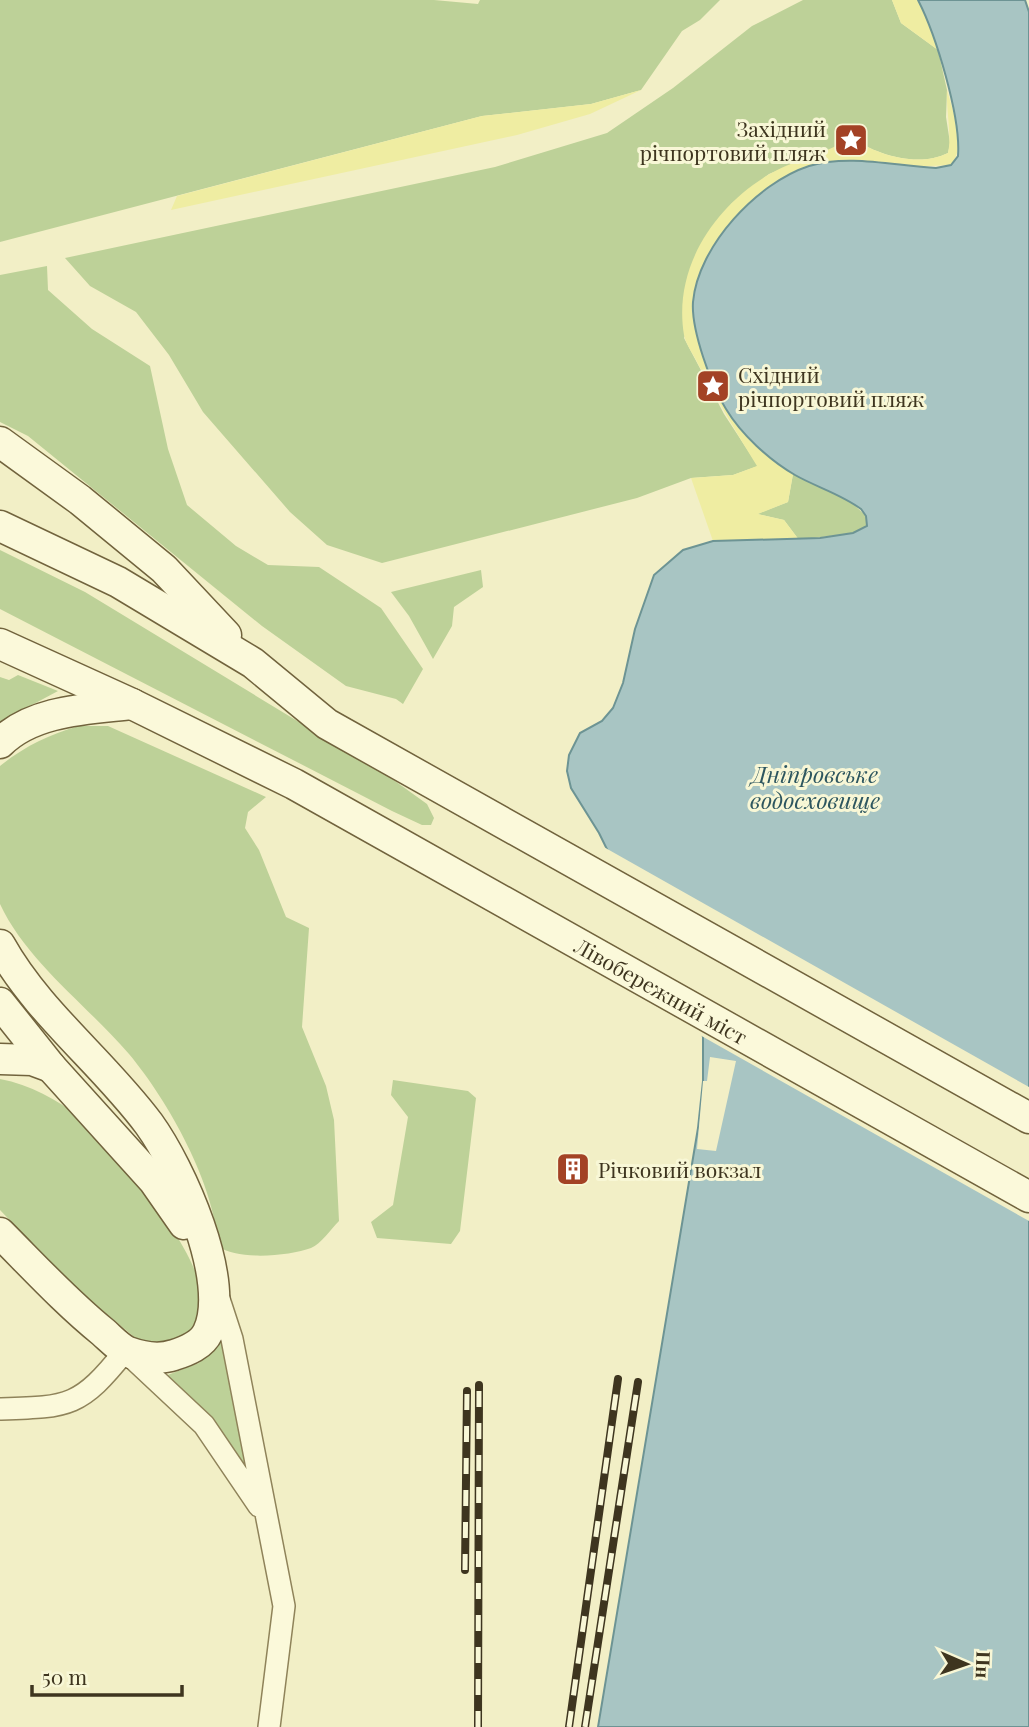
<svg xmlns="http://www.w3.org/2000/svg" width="1029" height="1727" font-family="'Playfair Display',serif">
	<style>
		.green { fill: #bdd198 }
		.sand { fill: #efeda2 }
		.water { fill: #a8c5c3; stroke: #6d9494; stroke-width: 2 }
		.pier { fill: #f2efc6 }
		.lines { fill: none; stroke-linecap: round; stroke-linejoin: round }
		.street-casing { stroke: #8f835a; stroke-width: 24 }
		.secondary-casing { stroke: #71633d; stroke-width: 33 }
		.street { stroke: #fbf9da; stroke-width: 21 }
		.secondary { stroke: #fbf9da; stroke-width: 30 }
		.rail-casing { stroke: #3e351f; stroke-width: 8 }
		.rail { stroke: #f8f7d6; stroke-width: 5; stroke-dasharray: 16; stroke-linecap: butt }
		.labels { text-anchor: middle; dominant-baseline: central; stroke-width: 6; stroke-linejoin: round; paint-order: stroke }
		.poi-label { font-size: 21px; fill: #3e351f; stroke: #f8f7d6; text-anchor: start }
		.street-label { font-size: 21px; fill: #3e351f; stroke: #f8f7d6 }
		.water-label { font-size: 23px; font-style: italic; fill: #2d565f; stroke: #f8f7d6 }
	</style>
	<rect width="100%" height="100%" fill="#f2efc6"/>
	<path class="green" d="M0 0H434L478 4 480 0H720L700 20 682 31 641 90 591 104 482 116 0 242Z
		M803 0H892L901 23 938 50 947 90 946 117 950 143 948 153C918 168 877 155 850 137L836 147 769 174 731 204 684 338 724 414 758 466 733 475 691 478 637 498 382 563 327 545 290 512 203 412 169 355 136 312 90 286 65 258 495 167 607 133 673 88 752 26Z
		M47 266 48 290 92 329 150 366 168 449 187 505 236 546 268 565 319 567 381 608 423 669 403 704 396 699 346 686 262 626 28 436 0 422V275Z
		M793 474 850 501 866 516 867 526 853 533 799 540 784 520 757 514 788 502Z
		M0 550 85 592 388 776 427 804 434 818 431 825H422L392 811 0 609Z
		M481 570 483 587 454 607 452 626 433 659 409 616 391 592Z
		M18 675 58 691 0 722V677L9 680Z
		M79 726H108L266 797 248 812 245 828 259 850 286 917 309 928 302 1027 326 1086 334 1120 339 1221C331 1229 321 1244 311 1248 289 1256 238 1261 218 1246 215 1185 169 1102 129 1054 88 1006 27 962 0 904V766C25 746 48 735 79 726Z
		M0 1079C31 1085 56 1099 81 1118 114 1144 190 1242 199 1283 202 1298 202 1324 191 1334 179 1345 160 1345 145 1346L72 1285 0 1210Z
		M393 1080 468 1091 476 1098 460 1231 451 1244 377 1238 371 1222 393 1205 408 1117 391 1095Z
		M221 1339 248 1464H242L165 1376 199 1363Z"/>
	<path class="sand" d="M892 0H918L934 31 938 50 901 23Z
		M641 90 590 114 517 135 171 210 177 196 482 116 591 104Z
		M947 90C953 113 967 145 951 165L907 167 834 161 761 449 793 474 788 502 758 514 784 520 799 540 713 541 691 478 733 475 757 466C736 433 717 399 698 364 694 355 686 345 684 335 673 269 713 208 768 175 795 159 826 155 851 137 876 155 918 168 948 153 952 136 946 110 947 90Z"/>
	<path class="water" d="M918 0H1025L1029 12V1727H598L698 1128 703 1081V1037L691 1000 625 886 599 833 571 788 567 771 569 755 580 733 602 721 613 708 623 683 635 629 654 575 683 550 713 541 820 538 853 533 867 526 866 516 861 509C841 494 816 487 795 475 769 460 741 434 726 409 711 386 691 329 693 302 698 246 757 183 809 166 849 154 895 166 936 168L951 165 958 156C961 117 936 35 918 0Z"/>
	<path class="pier" d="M602 846 1029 1087V1221L698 1034 688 1002 622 888Z
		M710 1057 736 1061 716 1151 697 1149 703 1081H707Z"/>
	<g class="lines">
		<g class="street-casing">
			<path id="street" d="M218 1296 232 1339 284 1606 269 1727
				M0 1409C70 1407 80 1407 125 1351L204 1425 259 1506"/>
		</g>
		<g class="secondary-casing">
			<g id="secondary">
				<path d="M0 442 80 500 164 569 226 635"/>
				<path d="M0 526 118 582 253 663 327 724 1029 1118"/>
				<path id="s1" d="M0 644 132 704 294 784 1029 1197"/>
				<path d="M0 743C33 710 88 709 132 704"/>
				<path d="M0 945C38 1013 103 1062 149 1124 180 1167 232 1281 208 1332 202 1345 187 1351 174 1355 159 1360 142 1357 128 1352 119 1348 110 1338 103 1332 66 1302 34 1267 0 1233"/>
				<path d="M0 1003 51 1067 154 1181 184 1224"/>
				<path d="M0 1059 32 1060 51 1067"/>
			</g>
		</g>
		<use href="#street" class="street"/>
		<use href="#secondary" class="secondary"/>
		<g class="rail-casing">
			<path id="rail" d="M465 1570 467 1391
				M478 1727 479 1385
				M569 1727 618 1379
				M585 1727 638 1382"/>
		</g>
		<use href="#rail" class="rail"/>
	</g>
	<defs>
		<g id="sight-square" transform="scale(1.75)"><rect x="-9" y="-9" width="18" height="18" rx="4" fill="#a34225" stroke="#f8f7d6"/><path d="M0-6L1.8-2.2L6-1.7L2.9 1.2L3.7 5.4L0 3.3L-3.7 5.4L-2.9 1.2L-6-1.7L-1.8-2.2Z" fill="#fff"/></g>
		<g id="building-square" transform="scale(1.75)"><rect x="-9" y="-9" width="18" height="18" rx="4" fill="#a34225" stroke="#f8f7d6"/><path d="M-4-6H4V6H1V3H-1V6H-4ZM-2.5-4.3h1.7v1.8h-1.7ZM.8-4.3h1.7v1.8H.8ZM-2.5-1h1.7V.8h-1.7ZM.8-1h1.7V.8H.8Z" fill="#fff"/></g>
	</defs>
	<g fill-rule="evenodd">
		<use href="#sight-square" x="851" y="140"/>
		<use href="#sight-square" x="713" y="386"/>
		<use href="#building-square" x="573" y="1169"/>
	</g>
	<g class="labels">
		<g class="poi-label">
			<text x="826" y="128" text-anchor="end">Західний<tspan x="826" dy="24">річпортовий пляж</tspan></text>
			<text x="738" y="374">Східний<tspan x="738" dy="24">річпортовий пляж</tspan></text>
			<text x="598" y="1169">Річковий вокзал</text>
		</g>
		<g class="street-label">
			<text stroke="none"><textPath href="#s1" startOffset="747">Лівобережний міст</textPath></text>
		</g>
		<g class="water-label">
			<text x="815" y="773">Дніпровське<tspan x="815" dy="26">водосховище</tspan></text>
		</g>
	</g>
	<g transform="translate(966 1664) rotate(92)" stroke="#f8f7d6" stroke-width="5" paint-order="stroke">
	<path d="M0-5L12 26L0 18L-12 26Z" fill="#3e351f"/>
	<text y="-10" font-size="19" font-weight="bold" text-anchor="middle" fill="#3e351f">Пн</text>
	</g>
	<path d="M32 1685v10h150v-10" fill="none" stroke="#3e351f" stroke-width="3.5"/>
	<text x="42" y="1685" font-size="21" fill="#3e351f" stroke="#f8f7d6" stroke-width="5" paint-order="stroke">50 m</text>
</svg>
